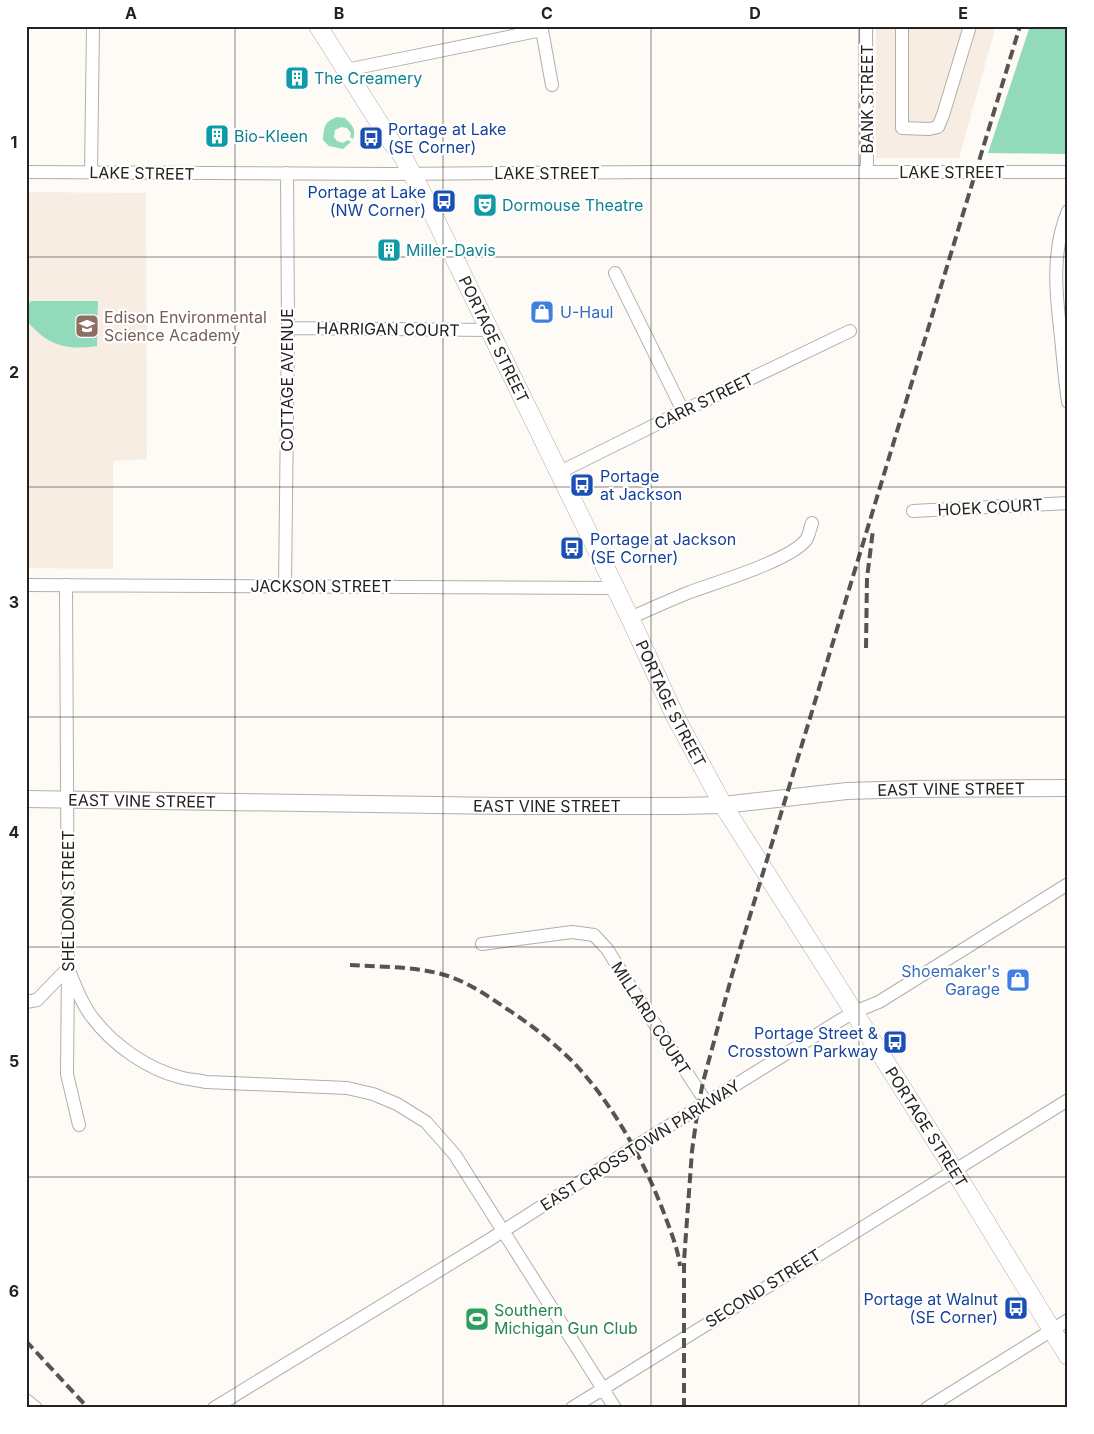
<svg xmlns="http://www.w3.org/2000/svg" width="1094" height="1434" font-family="Inter,sans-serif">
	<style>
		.built { fill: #f8ede2 }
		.green { fill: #91dbba }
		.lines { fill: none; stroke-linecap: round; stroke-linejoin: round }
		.minor-casing { stroke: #b3aea9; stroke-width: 14 }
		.tertiary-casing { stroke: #b3aea9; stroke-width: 18 }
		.secondary-casing { stroke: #b3aea9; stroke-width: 19 }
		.minor { stroke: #fff; stroke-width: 12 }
		.tertiary { stroke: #fff; stroke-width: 16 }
		.secondary { stroke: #fff; stroke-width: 18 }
		.rail { stroke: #565451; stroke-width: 4; stroke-dasharray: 10 5; stroke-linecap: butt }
		.grid { fill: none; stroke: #242321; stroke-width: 1; stroke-opacity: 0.55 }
		.labels { text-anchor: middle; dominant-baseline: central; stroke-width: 4.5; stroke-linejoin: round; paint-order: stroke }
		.culture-label { font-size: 16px; fill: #0d838f; stroke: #fff; text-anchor: start }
		.street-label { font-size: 16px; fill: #242321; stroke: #fff }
		.transit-label { font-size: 16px; fill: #164399; stroke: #fff; text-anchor: start }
		.shop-label { font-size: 16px; fill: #366cbe; stroke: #fff; text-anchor: start }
		.education-label { font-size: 16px; fill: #785e54; stroke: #fff; text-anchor: start }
		.leisure-label { font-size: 16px; fill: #27864d; stroke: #fff; text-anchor: start }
		.neatline { fill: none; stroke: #242321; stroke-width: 2 }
		.grid-label { font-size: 16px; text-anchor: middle; font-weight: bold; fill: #242321 }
	</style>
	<rect width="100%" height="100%" fill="#fefaf6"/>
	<path class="built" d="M876 26H996L959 158H876Z
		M26 192 146 193 147 459 113 461V569L26 568Z"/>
	<path class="green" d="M1030 26H1068V154L988 153Z
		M337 117 345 118C351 124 357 129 353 139L350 137 351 133 347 128 341 127 335 130 334 137 337 141 343 143 348 140 351 142 343 149 329 146 323 140C324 127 324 122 337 117Z
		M31 301H98L97 346C66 351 47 345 26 320V306Z"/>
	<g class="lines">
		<g class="minor-casing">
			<path id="minor" d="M866 26 867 171
				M902 26V128L929 129 938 127 943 115 970 26
				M542 30 552 85
				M346 70 542 30 541 26
				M26 172 392 174 656 172H1068
				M91 172 93 26
				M1068 211C1051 251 1056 295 1061 337 1063 359 1065 381 1068 402
				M615 273 683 411
				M288 328 489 330
				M558 473 683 411 850 331
				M913 511 1068 503
				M26 585 615 588
				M66 585 68 968 67 1074 79 1125
				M285 586 288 328 287 173
				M630 618C650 609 670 600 690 592 717 582 789 561 806 540 809 536 810 528 812 523
				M482 944 572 932 594 935 607 949 637 997 706 1102
				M26 1002 37 1000 68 968C75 985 81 1003 92 1017 113 1045 148 1070 183 1078 191 1080 199 1080 206 1082L347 1088 373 1094 397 1104 426 1122 455 1155 615 1408
				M26 1400 36 1408
				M214 1408 489 1240 633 1148 839 1021 854 1012 879 1002 1068 884
				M572 1408 1068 1100
				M927 1408 1068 1320"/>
		</g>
		<g class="tertiary-casing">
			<g id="tertiary">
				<path id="s1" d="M26 799 503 806H679L723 805 847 791 915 789 1068 788"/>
			</g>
		</g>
		<g class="secondary-casing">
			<g id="secondary">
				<path id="s2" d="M318 26 392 143 402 155 427 202 630 618 675 716 723 805 954 1170 1068 1356"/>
			</g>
		</g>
		<use href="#minor" class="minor"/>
		<use href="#tertiary" class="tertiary"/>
		<use href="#secondary" class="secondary"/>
		<path class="rail" d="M866 648 867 578 873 530
			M350 965C382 967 417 966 448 976 469 983 488 996 507 1009 530 1024 552 1041 572 1061 612 1102 645 1162 665 1216 671 1232 678 1249 680 1266
			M26 1341 88 1408
			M684 1408V1261L692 1151 698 1108 703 1082 732 975 1020 26"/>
	</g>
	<path class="grid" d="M235 26V1408M443 26V1408M651 26V1408M859 26V1408M26 257H1068M26 487H1068M26 717H1068M26 947H1068M26 1177H1068"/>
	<defs>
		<g id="building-square" transform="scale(1.25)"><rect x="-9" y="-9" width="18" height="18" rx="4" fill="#0f9aa8" stroke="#fff"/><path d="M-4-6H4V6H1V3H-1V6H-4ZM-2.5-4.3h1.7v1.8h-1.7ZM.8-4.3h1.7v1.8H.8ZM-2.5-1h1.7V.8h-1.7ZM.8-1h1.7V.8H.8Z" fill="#fff"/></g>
		<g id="bus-square" transform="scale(1.25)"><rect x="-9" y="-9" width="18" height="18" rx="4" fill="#1a4fb4" stroke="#fff"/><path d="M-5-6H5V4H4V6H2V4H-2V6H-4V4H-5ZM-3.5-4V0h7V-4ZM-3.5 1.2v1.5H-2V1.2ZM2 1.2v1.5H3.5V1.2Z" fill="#fff"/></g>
		<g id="theatre-square" transform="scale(1.25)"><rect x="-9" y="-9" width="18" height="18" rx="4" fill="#0f9aa8" stroke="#fff"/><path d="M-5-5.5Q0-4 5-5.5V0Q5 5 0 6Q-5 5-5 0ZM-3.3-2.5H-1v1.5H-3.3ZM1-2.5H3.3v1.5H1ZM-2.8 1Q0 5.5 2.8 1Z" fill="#fff"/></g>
		<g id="shop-square" transform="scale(1.25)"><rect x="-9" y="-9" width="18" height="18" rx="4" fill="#3f7fe0" stroke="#fff"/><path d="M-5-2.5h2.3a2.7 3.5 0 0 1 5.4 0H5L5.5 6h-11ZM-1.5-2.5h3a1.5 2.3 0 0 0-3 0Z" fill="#fff"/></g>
		<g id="school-square" transform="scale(1.25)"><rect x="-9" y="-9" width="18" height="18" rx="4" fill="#8d6e63" stroke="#fff"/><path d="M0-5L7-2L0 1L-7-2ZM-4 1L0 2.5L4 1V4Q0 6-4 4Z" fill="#fff"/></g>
		<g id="stadium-square" transform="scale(1.25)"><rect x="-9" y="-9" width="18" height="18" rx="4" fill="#2e9e5b" stroke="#fff"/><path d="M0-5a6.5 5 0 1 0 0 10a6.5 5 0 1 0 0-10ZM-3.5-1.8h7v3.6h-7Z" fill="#fff"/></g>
	</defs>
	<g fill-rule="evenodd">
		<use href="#building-square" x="297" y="78"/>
		<use href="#building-square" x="217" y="136"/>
		<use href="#bus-square" x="371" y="138"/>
		<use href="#bus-square" x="444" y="201"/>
		<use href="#theatre-square" x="485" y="205"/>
		<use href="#building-square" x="389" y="250"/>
		<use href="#shop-square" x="542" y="312"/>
		<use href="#school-square" x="87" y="326"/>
		<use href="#bus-square" x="582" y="485"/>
		<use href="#bus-square" x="572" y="548"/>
		<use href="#shop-square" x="1018" y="980"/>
		<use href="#bus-square" x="895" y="1042"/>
		<use href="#bus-square" x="1016" y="1308"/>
		<use href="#stadium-square" x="477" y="1319"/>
	</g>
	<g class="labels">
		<g class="culture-label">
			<text x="314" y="78">The Creamery</text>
			<text x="234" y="136">Bio-Kleen</text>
			<text x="502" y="205">Dormouse Theatre</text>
			<text x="406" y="250">Miller-Davis</text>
		</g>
		<g class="street-label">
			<text transform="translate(867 99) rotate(-90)">BANK STREET</text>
			<text x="952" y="172">LAKE STREET</text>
			<text transform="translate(142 173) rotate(1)">LAKE STREET</text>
			<text x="547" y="173">LAKE STREET</text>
			<text transform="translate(388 329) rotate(1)">HARRIGAN COURT</text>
			<text stroke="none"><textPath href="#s2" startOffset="360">PORTAGE STREET</textPath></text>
			<text transform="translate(287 380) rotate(-90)">COTTAGE AVENUE</text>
			<text transform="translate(704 401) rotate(-26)">CARR STREET</text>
			<text transform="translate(990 507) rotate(-3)">HOEK COURT</text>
			<text x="321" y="586">JACKSON STREET</text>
			<text stroke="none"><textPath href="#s2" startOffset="765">PORTAGE STREET</textPath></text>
			<text stroke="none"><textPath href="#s1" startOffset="926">EAST VINE STREET</textPath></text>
			<text stroke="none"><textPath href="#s1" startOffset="116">EAST VINE STREET</textPath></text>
			<text stroke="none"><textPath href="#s1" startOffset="521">EAST VINE STREET</textPath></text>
			<text transform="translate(68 901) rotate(-90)">SHELDON STREET</text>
			<text transform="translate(651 1018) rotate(57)">MILLARD COURT</text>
			<text stroke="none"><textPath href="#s2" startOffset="1260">PORTAGE STREET</textPath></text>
			<text transform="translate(640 1145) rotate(-32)">EAST CROSSTOWN PARKWAY</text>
			<text transform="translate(763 1288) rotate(-32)">SECOND STREET</text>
		</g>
		<g class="transit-label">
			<text x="388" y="129">Portage at Lake<tspan x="388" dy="18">(SE Corner)</tspan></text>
			<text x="426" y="192" text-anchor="end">Portage at Lake<tspan x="426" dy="18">(NW Corner)</tspan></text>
			<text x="600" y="476">Portage<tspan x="600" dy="18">at Jackson</tspan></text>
			<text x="590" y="539">Portage at Jackson<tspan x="590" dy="18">(SE Corner)</tspan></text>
			<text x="878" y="1033" text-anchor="end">Portage Street &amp;<tspan x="878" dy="18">Crosstown Parkway</tspan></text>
			<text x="998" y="1299" text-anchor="end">Portage at Walnut<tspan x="998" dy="18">(SE Corner)</tspan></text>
		</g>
		<g class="shop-label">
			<text x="560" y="312">U-Haul</text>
			<text x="1000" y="971" text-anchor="end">Shoemaker's<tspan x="1000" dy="18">Garage</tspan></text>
		</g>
		<g class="education-label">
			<text x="104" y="317">Edison Environmental<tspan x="104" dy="18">Science Academy</tspan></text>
		</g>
		<g class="leisure-label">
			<text x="494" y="1310">Southern<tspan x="494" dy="18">Michigan Gun Club</tspan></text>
		</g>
	</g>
	<rect width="1094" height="1434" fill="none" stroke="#ffffff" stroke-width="55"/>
	<rect x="28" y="28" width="1038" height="1378" class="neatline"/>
	<g class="grid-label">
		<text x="131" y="19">A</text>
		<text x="339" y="19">B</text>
		<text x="547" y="19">C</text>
		<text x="755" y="19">D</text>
		<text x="963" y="19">E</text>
		<text x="14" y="148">1</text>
		<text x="14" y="378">2</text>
		<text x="14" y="608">3</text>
		<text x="14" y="838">4</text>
		<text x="14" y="1067">5</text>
		<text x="14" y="1297">6</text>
	</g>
</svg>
